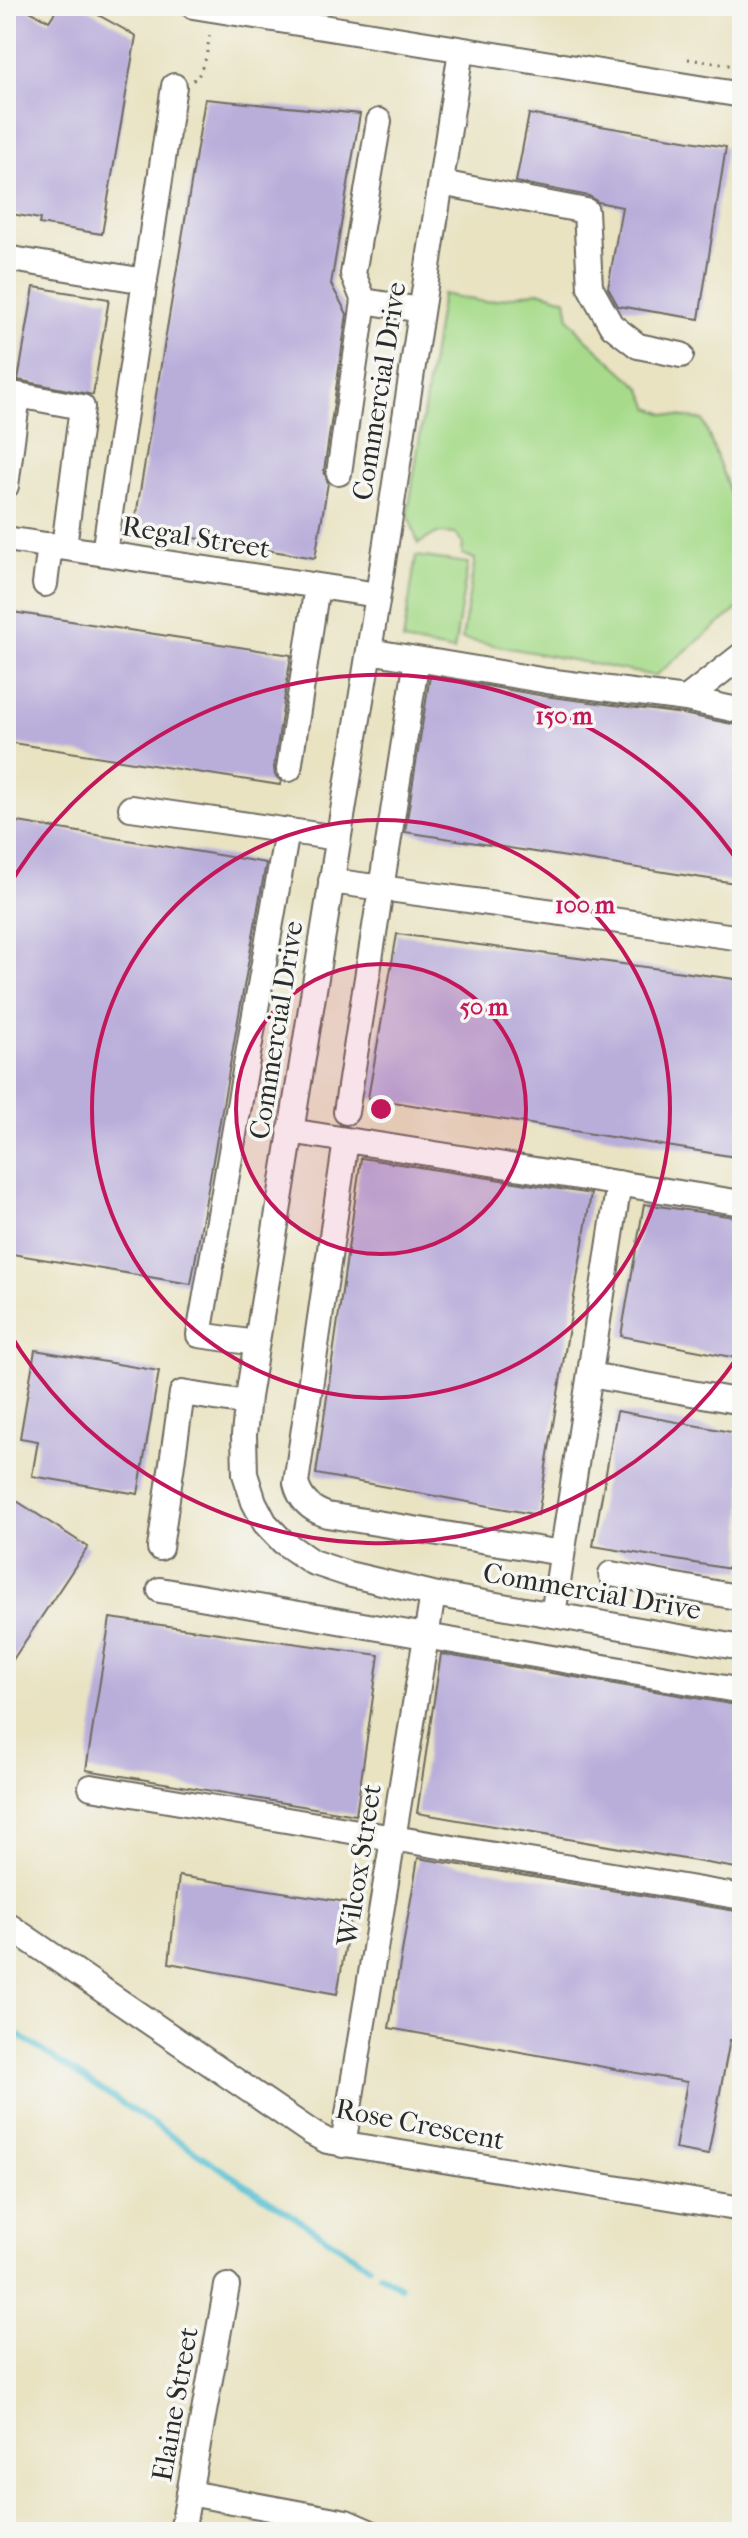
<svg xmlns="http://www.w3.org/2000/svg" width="748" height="2538" font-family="'IM FELL French Canon',serif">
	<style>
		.green { fill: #a7db8b; stroke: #69835b; stroke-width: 2 }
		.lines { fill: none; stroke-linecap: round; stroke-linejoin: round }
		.stream { stroke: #56c0d1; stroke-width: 6 }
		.building { fill: #b9aeda }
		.minor-casing { stroke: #6e6b60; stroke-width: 28 }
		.path { stroke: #6e6b60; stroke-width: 3; stroke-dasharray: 2 6; stroke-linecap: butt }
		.minor { stroke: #fff; stroke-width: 24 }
		.ring { fill: none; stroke: #c2185b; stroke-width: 4 }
		.labels { text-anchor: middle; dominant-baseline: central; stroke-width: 7; stroke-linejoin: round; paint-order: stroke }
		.street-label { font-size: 28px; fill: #2b2b2b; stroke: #f6f6f2 }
		.centre { fill: #c2185b; stroke: #f6f6f2; stroke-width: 4 }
		.ring-label { font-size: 24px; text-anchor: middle; font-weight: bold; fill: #c2185b; stroke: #f6f6f2; stroke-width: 7; stroke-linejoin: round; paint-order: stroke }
	</style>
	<rect width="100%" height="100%" fill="#f6f6f2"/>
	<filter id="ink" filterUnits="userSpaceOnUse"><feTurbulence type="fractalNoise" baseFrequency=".0125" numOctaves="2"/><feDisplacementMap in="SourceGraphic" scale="16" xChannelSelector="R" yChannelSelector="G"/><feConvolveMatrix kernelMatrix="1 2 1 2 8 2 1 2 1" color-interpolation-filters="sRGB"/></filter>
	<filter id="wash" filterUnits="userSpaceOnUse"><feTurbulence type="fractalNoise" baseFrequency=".006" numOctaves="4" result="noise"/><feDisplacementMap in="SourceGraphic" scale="32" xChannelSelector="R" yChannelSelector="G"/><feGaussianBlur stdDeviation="1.8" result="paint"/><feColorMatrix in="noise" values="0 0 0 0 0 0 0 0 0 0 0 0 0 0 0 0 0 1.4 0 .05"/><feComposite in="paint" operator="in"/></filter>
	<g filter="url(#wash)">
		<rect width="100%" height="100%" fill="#e9e3c2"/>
		<path class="green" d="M538 291 566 299 569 318 584 337 641 388 650 408 665 414 703 420 742 525V605L655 676 462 639 475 559 462 554 463 544 456 534 437 533 418 544 408 513 442 294 485 302Z
			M416 556 468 563 454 651 403 641Z"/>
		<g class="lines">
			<path class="stream" d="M6 2027 369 2266
				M380 2274 400 2287"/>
		</g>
		<g id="blocks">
			<path class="building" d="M6 6H20L49 21 59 6H82L136 36 102 234 39 224 40 219 6 213Z
				M205 99 360 114 331 284 347 314 324 471 328 483 315 558 134 528Z
				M529 114 726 147 699 319 618 306 608 288 622 207 598 202 589 196 516 182Z
				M34 287 109 299 93 395 18 380Z
				M6 611 291 655 274 767 275 775 281 781 280 785 6 742Z
				M430 676 544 696 683 714 742 726V884L405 832Z
				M6 820 266 863 191 1284 6 1253Z
				M397 934 742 980V1158L368 1098Z
				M361 1158 591 1194 538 1515 316 1474Z
				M644 1204 742 1218V1359L621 1336Z
				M35 1350 159 1371 138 1494 32 1476 38 1441 20 1438Z
				M617 1411 742 1434V1571L593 1546Z
				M6 1494 88 1547 6 1670Z
				M110 1618 379 1655 356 1815 86 1770Z
				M441 1654 742 1706V1869L417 1813Z
				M418 1858 742 1912V2042L730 2040 708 2155 675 2149 687 2082 389 2028Z
				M179 1876 353 1903 337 1994 169 1963Z"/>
		</g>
	</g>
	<g filter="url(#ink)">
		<use href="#blocks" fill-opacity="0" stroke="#6e6b60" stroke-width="2"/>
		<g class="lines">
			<g class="minor-casing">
				<path id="minor" d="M193 6 742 95
					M461 50 378 595 248 1397 244 1435 245 1474 254 1502 265 1523 283 1542 312 1562 348 1574 433 1594 742 1648
					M379 121 353 274 364 301 421 310
					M441 183 586 211 590 287 611 325 638 346 681 355
					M6 258 145 281
					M339 473 364 301
					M6 486 18 395 82 407 64 547
					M6 539 378 595
					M104 553 174 86
					M45 584 50 545
					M369 651 547 681 686 699 742 711
					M686 699 742 655
					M289 769 317 586
					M131 808 338 838
					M331 881 742 938
					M346 1112 417 659
					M290 1131 742 1203
					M346 1140 296 1483C300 1500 311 1510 327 1515L562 1553
					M256 1343 199 1335 287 831
					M590 1375 742 1402
					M160 1548 182 1393 247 1403
					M611 1574 742 1598
					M160 1590 742 1691
					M553 1615 619 1183
					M91 1787 742 1897
					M6 1924 312 2133 327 2141 742 2209
					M343 2145 433 1594
					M189 2493 346 2522 369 2532
					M182 2532 227 2286"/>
			</g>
			<path class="path" d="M688 59 742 67
				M193 80 197 79 206 58 210 33
				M731 2532 741 2519"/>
			<use href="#minor" class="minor"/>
		</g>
	</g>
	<circle cx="381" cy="1109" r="145" fill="#c2185b" fill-opacity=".12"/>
	<g class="ring">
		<circle cx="381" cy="1109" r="145"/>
		<circle cx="381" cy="1109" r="289"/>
		<path d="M741 1352A434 434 0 0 1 7 1329M7 889A434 434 0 0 1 741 866"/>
	</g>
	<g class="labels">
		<g class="street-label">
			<text transform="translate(379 391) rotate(-81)">Commercial Drive</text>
			<text transform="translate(196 537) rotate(9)">Regal Street</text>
			<text transform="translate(276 1030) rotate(-81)">Commercial Drive</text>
			<text transform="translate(592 1591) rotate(10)">Commercial Drive</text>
			<text transform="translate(359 1865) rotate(-81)">Wilcox Street</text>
			<text transform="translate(420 2124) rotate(11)">Rose Crescent</text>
			<text transform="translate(175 2404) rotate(-80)">Elaine Street</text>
		</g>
	</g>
	<circle cx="381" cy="1109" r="12" class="centre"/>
	<g class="ring-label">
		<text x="564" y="724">150 m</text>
		<text x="585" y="913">100 m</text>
		<text x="484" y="1015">50 m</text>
	</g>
	<rect width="748" height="2538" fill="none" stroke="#f6f6f2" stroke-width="32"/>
</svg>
